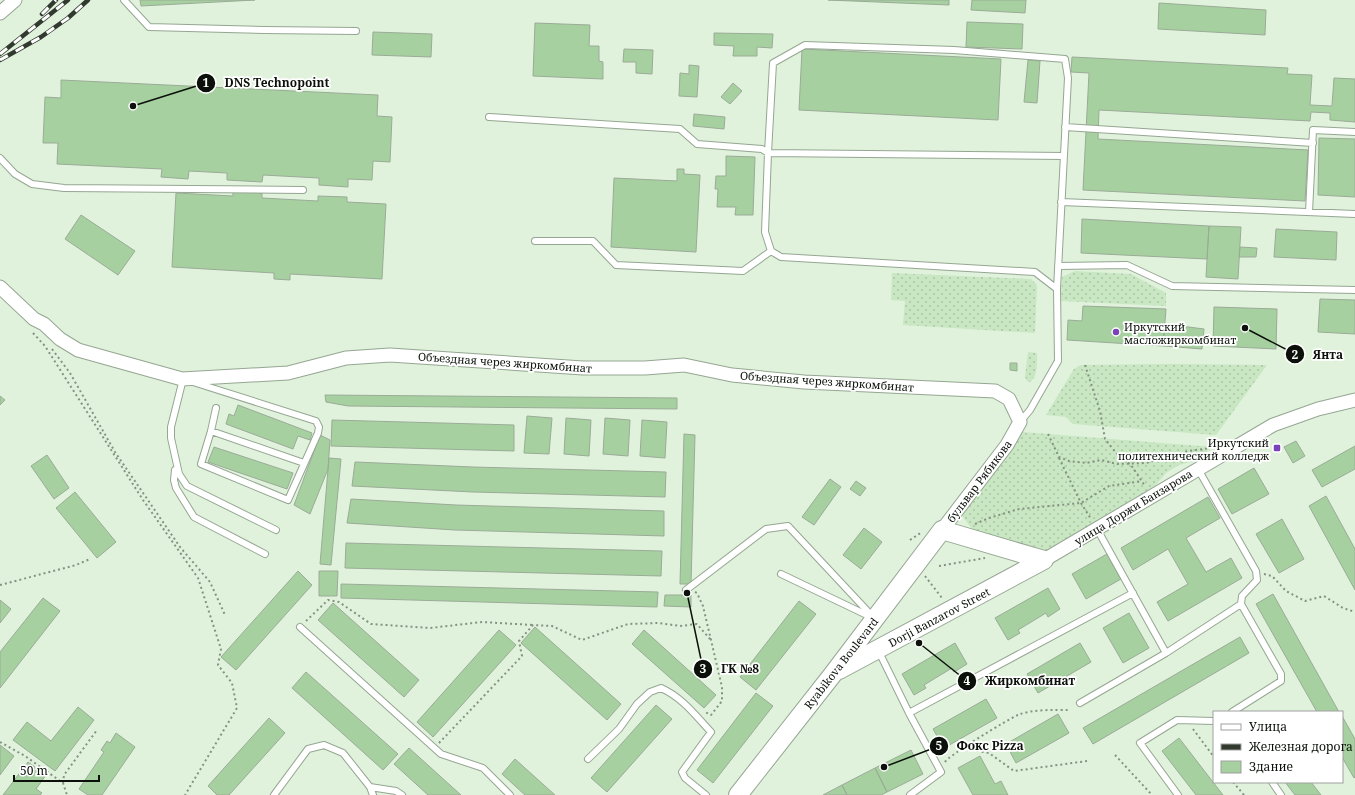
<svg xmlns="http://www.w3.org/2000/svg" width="1355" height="795" font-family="'Noto Serif',serif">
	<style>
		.grass { fill: url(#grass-dots) }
		.building { fill: #a7d0a0; stroke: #9aab97 }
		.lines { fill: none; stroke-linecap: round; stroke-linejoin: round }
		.lane-casing { stroke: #95a692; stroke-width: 8 }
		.street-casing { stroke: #95a692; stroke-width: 15 }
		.secondary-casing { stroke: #95a692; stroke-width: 20 }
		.path { stroke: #859282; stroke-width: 2; stroke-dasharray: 2 3; stroke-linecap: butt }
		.lane { stroke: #fff; stroke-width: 6 }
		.street { stroke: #fff; stroke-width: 13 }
		.secondary { stroke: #fff; stroke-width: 18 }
		.rail-casing { stroke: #323a30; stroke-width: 4.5 }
		.rail { stroke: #fff; stroke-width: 3; stroke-dasharray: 9; stroke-linecap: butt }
		.poi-dot { fill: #7b42b8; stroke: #fff; stroke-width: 1.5 }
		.labels { text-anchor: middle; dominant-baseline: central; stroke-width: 3.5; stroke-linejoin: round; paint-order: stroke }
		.poi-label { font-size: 11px; fill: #0b110a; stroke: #fff; text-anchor: start }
		.street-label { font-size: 11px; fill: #0b110a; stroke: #fff }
		.leader { fill: none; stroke: #0b110a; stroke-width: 1.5 }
		.callout-dot { fill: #0b110a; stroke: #fff; stroke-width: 1.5 }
		.mark-label { font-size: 12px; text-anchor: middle; font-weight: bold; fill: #fff }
		.callout-label { font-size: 12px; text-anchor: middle; font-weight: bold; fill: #0b110a; stroke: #fff; stroke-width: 3.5; stroke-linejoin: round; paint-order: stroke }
	</style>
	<defs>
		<pattern id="grass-dots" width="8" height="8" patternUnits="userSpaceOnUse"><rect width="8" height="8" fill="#c8e7c2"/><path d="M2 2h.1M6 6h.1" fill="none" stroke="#aac5a5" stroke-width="1.8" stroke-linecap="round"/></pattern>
	</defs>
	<rect width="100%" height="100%" fill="#e0f2dc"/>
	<path class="grass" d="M1075 271 1131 274 1166 293V306L1061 301 1062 277Z
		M892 273 1031 279 1037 285 1035 333 903 325 905 301 891 300Z
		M1028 352 1037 353C1037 362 1038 377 1030 382L1027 381 1025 377Z
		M1171 364 1267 365 1216 435 1073 424 1066 417 1046 415 1074 369 1081 365Z
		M1022 432 1213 447 1194 461 1179 465 1166 473 1154 487 1045 554 975 533 960 513Z"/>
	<path class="building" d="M140 0H255L141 6Z
		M828 0H949V5Z
		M972 0H1026L1025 13 971 10Z
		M1159 3 1266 10 1265 35 1158 29Z
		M967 22 1023 24 1022 49 966 47Z
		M535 23 590 25 589 46H599V61L603 62V79L533 76Z
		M373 32 432 34 431 57 372 55Z
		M714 33 773 34 772 48 757 47V56H733L734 46 714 45Z
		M624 49 653 50 652 74 636 73V62H623Z
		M802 49 1001 59 998 120 799 110Z
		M1072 57 1288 68 1287 74 1312 75 1310 105 1332 106 1334 78 1355 79V122L1330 120V113L1311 112 1310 121 1099 110 1098 139 1308 150 1305 201 1083 190 1089 73 1071 72Z
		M1028 60 1040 61 1037 103 1024 102Z
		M689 65 699 66 697 97 679 96 680 73 689 74Z
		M61 80 378 95 377 116 392 117 390 162 373 161 372 180 348 179V187L319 185V178L263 175 262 182 227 180V173L189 171 188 179 161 177 162 169 57 164 58 143H43L45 97 61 98Z
		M733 83 742 91 730 104 721 97Z
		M694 114 725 117 724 129 693 126Z
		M1319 138 1355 139V197L1318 195Z
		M726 156 755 157 753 215H735L736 207H717L718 189H715L716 176H726Z
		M677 169H684V174L700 175 696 252 611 247 614 178 677 181Z
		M233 191 262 193V198L318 201V196L347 197V202L386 204 382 279 290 274V280L274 279V273L172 267 176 193 233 196Z
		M81 215 135 251 118 275 65 239Z
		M1082 219 1209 226 1207 259 1081 253Z
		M1209 226 1241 227 1238 279 1206 277Z
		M1276 229 1337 232 1336 260 1274 257Z
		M1240 247 1257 248 1256 257H1239Z
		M1320 299 1355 300V334L1318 332Z
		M1083 306 1166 309 1163 346 1067 340 1068 320 1082 321Z
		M1214 307 1277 309 1276 349 1213 346Z
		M1165 324 1204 329 1202 349 1163 346Z
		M1010 363H1017V371L1010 370Z
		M325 395 677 398V409L348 406 326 402Z
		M0 396 5 400 0 405Z
		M238 405 312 433 310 440 298 436 293 449 226 424 229 414 234 416Z
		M527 416 552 418 549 454 524 453Z
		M566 418 591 420 589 456 564 454Z
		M605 418 630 420 628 456 603 454Z
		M332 420 514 425V451L331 446Z
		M642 420 667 422 665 458 640 456Z
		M684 434 695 435 691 584H680Z
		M320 435 330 440 328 469 310 514 294 505Z
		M1296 441 1305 456 1293 463 1284 447Z
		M1355 446V469L1322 487 1312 470Z
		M214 447 293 473 287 489 208 462Z
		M47 455 69 488 54 499 31 466Z
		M329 458 341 459 331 565 320 564Z
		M355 462 473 467 666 472 665 497 473 492 352 486Z
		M1254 468 1269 494 1232 514 1218 489Z
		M830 479 841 487 814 525 802 517Z
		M856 481 866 488 860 496 850 489Z
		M75 492 116 542 97 558 56 508Z
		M1326 496 1355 549V590L1309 506Z
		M1208 497 1220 518 1186 538 1206 572 1231 558 1242 578 1168 621 1157 602 1188 584 1168 549 1133 570 1121 548Z
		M351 499 456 505 664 511V536L455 530 347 523Z
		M1282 519 1304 559 1279 573 1256 534Z
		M864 528 882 542 861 569 843 555Z
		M346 543 662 551 661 576 345 568Z
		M1107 554 1121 579 1086 599 1072 574Z
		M298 571 312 585 236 670 221 657Z
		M319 571H338L337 596H319Z
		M341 584 658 592 657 607 341 598Z
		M1048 588 1060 609 1048 617 1046 613 1018 630 1020 633 1008 640 995 618Z
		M1273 594 1339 712H1317L1256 604Z
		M665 595H691V607L664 606Z
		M43 598 60 611 0 688V652Z
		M0 600 11 609 0 623Z
		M799 601 816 614 756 690 740 677Z
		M333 603 419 680 404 697 318 620Z
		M1129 613 1149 648 1123 663 1103 628Z
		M535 627 621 704 607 720 521 643Z
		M499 630 516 645 433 737 417 722Z
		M644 630 716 695 704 708 632 644Z
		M1240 637 1249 653 1093 744 1083 728Z
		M955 643 967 664 954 672 952 668 924 685 926 688 914 695 902 674Z
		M1080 643 1091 662 1038 693 1027 674Z
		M306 672 398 754 383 770 292 688Z
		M756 693 773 706 713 783 697 770Z
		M986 699 997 718 944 748 933 729Z
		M656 705 672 719 607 792 591 778Z
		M78 707 94 720 55 771 13 740 27 722 51 741Z
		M1058 714 1069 733 1016 763 1006 744Z
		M1342 716 1355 739V777L1354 778 1342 757Z
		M269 718 285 733 229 795H217L208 786Z
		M116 733 135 747 102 795H88L79 789 104 752 101 750 107 741 110 743Z
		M1179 738 1223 795H1196L1162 751Z
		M0 745 14 756 0 775Z
		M409 748 461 795H428L394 764Z
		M911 750 923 774 887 792 875 768Z
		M980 756 995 784 1001 781 1008 795H973L958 768Z
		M515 759 555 795H525L502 774Z
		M28 762 46 775 36 789 42 793 40 795H3Z
		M875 768 887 792 881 795H847L842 785Z
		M1285 782H1311L1321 795H1295Z
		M842 785 847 795H823Z"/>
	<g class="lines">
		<g class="lane-casing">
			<path id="lane" d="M124 0 149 27 264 30 356 31
				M489 117 680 129 697 144 762 149 768 153 765 232 771 251 781 257 1035 272 1057 289
				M1065 127 1313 143
				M0 158 15 174 32 184 64 188 303 190
				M1061 202 1355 214
				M1309 212 1313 130 1355 132
				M535 241H593L616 265 743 271 771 251
				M1058 266 1127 265 1172 286 1355 290
				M183 379 171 427V438L179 474 187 486 276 530
				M193 382 316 421 319 427 318 433 288 500 201 464 211 431 304 463
				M1020 422 1030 410 1058 361 1057 289 1068 78 1065 59 954 50 805 45 773 63 768 153 1064 156
				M211 431 216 408
				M1198 469 1256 571 1257 580 1242 596 1241 604 1281 674V681L1232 712
				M175 470 174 480 176 488 194 517 265 554
				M1097 529 1166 653
				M781 574 871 617
				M686 590 766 529 788 526 874 618
				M300 627 441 754 483 768 510 795
				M882 658 909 713
				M1080 703 1166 653 1241 604
				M588 759 619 729 637 704 650 692 661 688C683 698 695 715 711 732L682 772 685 778 706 795
				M1272 782 1281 795
				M370 787 396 791 402 795
				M274 795 308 749 324 745 343 753 370 787 373 795
				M910 795 941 772 909 713 1133 593
				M1178 795 1140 743 1177 720 1214 721"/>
		</g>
		<g class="street-casing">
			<path id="street" d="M0 13 15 0
				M0 287 34 319 44 324 60 339 78 350 182 379 288 373 346 358 390 355 583 368H645L684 365 732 375 804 382 995 391 1009 399 1020 422 1007 445 942 530
				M1044 560 1273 425 1318 409 1355 400"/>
		</g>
		<g class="secondary-casing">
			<path id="secondary" d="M839 670 1044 560
				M738 795 833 674 942 530 1044 560"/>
		</g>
		<path class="path" d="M33 333 45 346 143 500 198 578 221 649 218 665 232 683 237 708 185 795
			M52 349 70 373 115 452 180 547 210 582 225 615
			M1085 365 1100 411 1105 439 1117 454 1131 465 1145 486
			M1048 434 1059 457 1069 461 1086 463 1101 460 1117 464 1146 463 1189 451 1210 448
			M1059 458 1081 503 1091 519
			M975 524 989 518 1019 509 1081 503 1109 486 1142 481
			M910 540 922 532
			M939 566 985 558
			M1264 574 1272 576 1286 591 1305 601 1324 596 1343 608 1355 612
			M925 576 942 598
			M0 585 76 565 90 559
			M695 592 697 593 703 606 722 687V701L711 715 705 712
			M306 621 328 600 339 602 371 624 430 628 482 622 533 625
			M1193 729 1214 757
			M0 742 25 756 63 783 67 795
			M439 743 522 656 519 641 533 625 552 626 582 640 628 624 659 623 680 626 697 624 710 639
			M962 748 989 753 1014 771 1087 761
			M1115 755 1152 795
			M945 762C948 756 1008 719 1018 715 1032 709 1055 710 1070 710
			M1233 782 1244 795
			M63 783 64 775 97 730"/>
		<use href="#lane" class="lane"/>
		<use href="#street" class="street"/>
		<use href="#secondary" class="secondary"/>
		<g class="rail-casing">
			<path id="rail" d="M42 14 56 0
				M0 54 68 0
				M0 60 41 37 68 18 88 0"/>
		</g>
		<use href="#rail" class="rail"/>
	</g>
	<g class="poi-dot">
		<circle cx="1116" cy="332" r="4"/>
		<rect x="1273" y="444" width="8" height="8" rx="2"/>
	</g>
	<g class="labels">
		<g class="poi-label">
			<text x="1124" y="326">Иркутский<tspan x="1124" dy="13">масложиркомбинат</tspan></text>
			<text x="1269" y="442" text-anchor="end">Иркутский<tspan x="1269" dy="13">политехнический колледж</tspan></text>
		</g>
		<g class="street-label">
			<text transform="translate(505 362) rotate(4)">Объездная через жиркомбинат</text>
			<text transform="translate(827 381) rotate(4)">Объездная через жиркомбинат</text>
			<text transform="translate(979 481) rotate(-53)">бульвар Рябикова</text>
			<text transform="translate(1133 507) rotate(-31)">улица Доржи Банзарова</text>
			<text transform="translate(939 617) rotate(-28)">Dorji Banzarov Street</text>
			<text transform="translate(841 663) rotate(-52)">Ryabikova Boulevard</text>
		</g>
	</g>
	<path class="leader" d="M133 106L206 83M1245 328L1295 354M687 593L703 669M919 643L967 681M884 767L939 746"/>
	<g class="callout-dot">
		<circle cx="133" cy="106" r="4"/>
		<circle cx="1245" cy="328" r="4"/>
		<circle cx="687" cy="593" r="4"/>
		<circle cx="919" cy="643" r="4"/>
		<circle cx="884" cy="767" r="4"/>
		<circle cx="206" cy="83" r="10"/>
		<circle cx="1295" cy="354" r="10"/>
		<circle cx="703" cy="669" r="10"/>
		<circle cx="967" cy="681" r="10"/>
		<circle cx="939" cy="746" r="10"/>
	</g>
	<g class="mark-label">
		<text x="206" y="87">1</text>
		<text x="1295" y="359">2</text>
		<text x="703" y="673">3</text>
		<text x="967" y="685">4</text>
		<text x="939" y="750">5</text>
	</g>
	<g class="callout-label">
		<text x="277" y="87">DNS Technopoint</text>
		<text x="1328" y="359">Янта</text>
		<text x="740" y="673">ГК №8</text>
		<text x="1030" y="685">Жиркомбинат</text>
		<text x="990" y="750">Фокс Pizza</text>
	</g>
	<rect x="1213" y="711" width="130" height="72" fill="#ffffff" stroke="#9da09d"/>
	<rect x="1221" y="724" width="20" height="6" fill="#ffffff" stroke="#9da09d"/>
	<text x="1249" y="731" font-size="12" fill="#0b110a">Улица</text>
	<rect x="1221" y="744" width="20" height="6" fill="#323a30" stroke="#9da09d"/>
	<text x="1249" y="751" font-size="12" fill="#0b110a">Железная дорога</text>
	<rect x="1221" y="761" width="20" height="12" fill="#a7d0a0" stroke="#9da09d"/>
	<text x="1249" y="771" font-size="12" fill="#0b110a">Здание</text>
	<path d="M14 775v6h85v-6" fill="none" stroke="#0b110a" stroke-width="2"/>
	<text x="20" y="775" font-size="12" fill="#0b110a" stroke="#ffffff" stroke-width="3" paint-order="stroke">50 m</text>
</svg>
